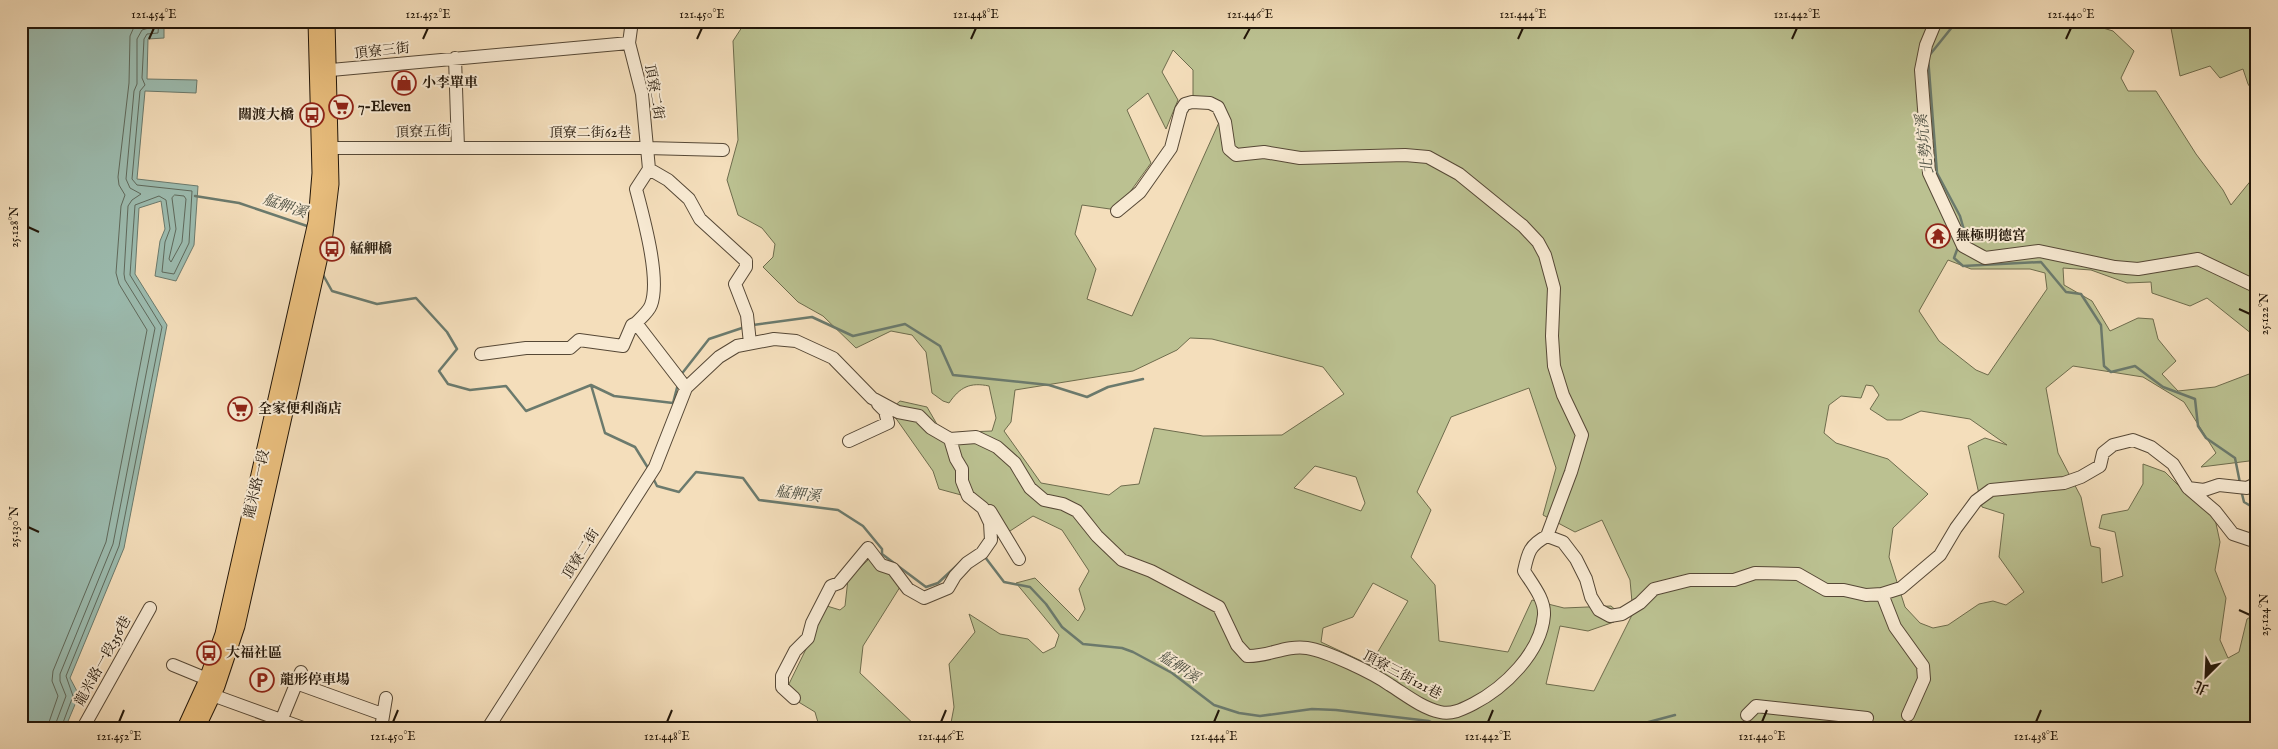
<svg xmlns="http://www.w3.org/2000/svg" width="2278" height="749" font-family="'IM FELL English','Noto Serif TC',serif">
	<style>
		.green { fill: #bbc191; stroke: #6e6c4d; fill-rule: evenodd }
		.water { fill: #9cbcb0; stroke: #6b7a6d }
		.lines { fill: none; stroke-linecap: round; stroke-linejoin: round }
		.shore { stroke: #5f695c; stroke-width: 1 }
		.stream { stroke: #6b7a6d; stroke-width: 2.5 }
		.minor-casing { stroke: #564836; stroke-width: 14 }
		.major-casing { stroke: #221609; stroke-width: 17 }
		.minor { stroke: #f8ead3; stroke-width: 12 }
		.major { stroke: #eabf7e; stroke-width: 15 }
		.ticks { fill: none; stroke: #221609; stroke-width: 2 }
		.labels { text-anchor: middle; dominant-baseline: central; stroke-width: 4; stroke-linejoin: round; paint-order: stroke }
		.street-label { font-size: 14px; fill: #221609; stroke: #f8ead3 }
		.poi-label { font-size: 14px; font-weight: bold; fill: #221609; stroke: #f8ead3; text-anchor: start }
		.water-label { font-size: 15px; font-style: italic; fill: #4d5043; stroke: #f8ead3 }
		.neatline { fill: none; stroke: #221609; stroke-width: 2 }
		.ticks-label { font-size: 12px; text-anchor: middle; fill: #221609 }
	</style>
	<rect width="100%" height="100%" fill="#f4debb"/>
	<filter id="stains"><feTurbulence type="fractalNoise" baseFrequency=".004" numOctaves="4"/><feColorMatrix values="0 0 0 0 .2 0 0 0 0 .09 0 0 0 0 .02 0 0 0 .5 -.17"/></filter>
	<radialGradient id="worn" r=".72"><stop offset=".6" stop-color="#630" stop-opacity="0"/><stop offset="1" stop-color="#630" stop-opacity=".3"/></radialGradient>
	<path class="green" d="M746 21H2080L2113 31 2134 51 2121 78 2128 91H2156L2196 154 2223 190 2231 205 2257 173V340L2252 334 2207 298 2190 306 2152 293 2151 282 2127 283 2091 270 2063 268 2064 285 2092 301 2110 331 2138 318 2153 319 2158 339 2176 361 2162 374 2178 391 2215 387 2257 371V452L2249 461 2201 467 2216 453 2184 402 2143 377 2073 366 2046 388 2058 453 2081 497 2091 546 2100 548 2102 583 2123 576 2115 532 2099 528 2102 515 2128 510 2143 484V464L2165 472 2181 488 2212 505 2220 542 2215 570 2226 598 2220 640 2228 658 2239 652 2247 619 2257 613V728H950L954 707 949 664 975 632 969 614 1000 634 1028 639 1043 653 1055 647 1059 635 1016 583 1035 578 1078 621 1085 609 1079 589 1089 571 1062 530 1033 516 1010 531 976 499 939 489 933 471 890 410 900 401 927 407 942 433 992 431 996 418 989 386C970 382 960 387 949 403L943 401 932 393 926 352 912 335 891 331 856 348 823 316 798 302 763 267 773 257 775 244 762 228 738 215 727 180 738 140 733 41ZM1173 50 1193 70V106L1225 109 1132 316 1087 299 1096 269 1075 234 1082 205 1117 210 1151 163 1127 110 1148 93 1166 129 1178 100 1162 72ZM1948 260 1971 269H2030L2045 273 2047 289 1988 375 1976 370 1939 341 1919 311ZM1190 338 1212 339 1323 367 1344 394 1282 435 1203 436 1154 428 1139 484 1121 486 1109 495 1041 483 1004 431 1011 422 1015 390 1133 371 1177 350ZM1866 385 1873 386 1879 395 1870 409 1887 420H1901L1921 411 1970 419 2007 445 1985 438 1968 446 1982 507 2004 514 1999 557 2024 592 2006 605 1993 601 1979 604 1948 625 1933 628 1920 623 1905 607 1889 557 1893 528 1928 494 1888 459 1836 443 1824 433 1829 405 1841 396 1861 398ZM1529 388 1556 468 1543 515 1575 532 1602 520 1630 580 1633 613 1594 691 1546 684 1560 626 1588 631 1614 622 1618 612 1611 606 1564 608 1532 600 1508 652 1439 641 1435 585 1411 557 1431 510 1417 492 1451 417ZM1315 466 1356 477 1365 503 1361 511 1294 488ZM1373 583 1408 601 1370 665 1321 642 1323 628 1353 617Z
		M2139 21H2257V98L2248 84 2243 69 2220 78 2210 66 2180 76 2170 23 2148 27Z
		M869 559H877L900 587 863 646 860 673 918 728H817L819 726 815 712 787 695V688L827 606 840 610 845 606 848 579Z"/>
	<path class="water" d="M21 21H164V38L148 39 147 79 197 80 196 93 145 91 137 179 198 186 194 245 176 281 155 276 160 241 165 229 161 201 139 208 135 274 167 325 124 548 70 678 79 695 66 726 63 728H21Z"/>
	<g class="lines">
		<path class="shore" d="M175 195 184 196 186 199 182 242 171 262 169 259 176 229 172 198Z
			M47 728 58 696 52 681 53 671 106 542 147 330 119 284 116 273 121 206 125 195 119 185 118 177 129 83 130 36 134 27 143 21
			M54 728 66 696 60 681V674L113 544 155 328 125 280 124 274 128 206 132 200 141 194 130 188 126 179 134 91 137 84V39L142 30 152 27 153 21
			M61 728 73 696 66 676 119 546 162 327 130 275 135 205 159 196 166 200 170 229 165 242 162 272 174 274 189 243 192 191 137 185 132 179 140 91 145 85 142 78 144 39 147 34 158 33 159 21"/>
		<path class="stream" d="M1957 21 1928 57 1937 173 1960 216 1964 230 1963 234
			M195 196 239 203 310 227
			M1958 247 1954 258 1963 266 2041 262 2066 292 2081 294 2101 325 2104 366 2111 372 2135 366 2163 387 2195 399 2198 426 2206 438 2235 458 2240 483
			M322 273 332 291 377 304 416 298 447 332 457 349 439 371 448 384 470 390 506 386 526 411 591 385 605 433 635 447 648 468
			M753 325 812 317 853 336 905 324 940 346 953 375 1049 385 1087 397 1108 387 1143 379
			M680 376 709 339 745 327
			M591 385 614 396 673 403 678 384
			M653 478 657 486 679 492 696 472 743 478 759 500 838 510 863 526 882 549V554L926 587 938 583 965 558
			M2241 490 2244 502 2249 505H2257
			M985 557 1004 582 1030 587 1046 604 1062 627 1083 644 1122 648 1133 652 1172 673 1214 705 1239 713 1260 716 1312 709 1336 710 1429 721 1443 728
			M1504 728 1517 724 1546 728
			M1626 728 1675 715"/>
		<g class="minor-casing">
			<path id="minor" d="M632 21 629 43 642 94 649 169 636 189C643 216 661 279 651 305 649 311 641 318 636 323L686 388
				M1936 21 1926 45 1921 70 1929 173 1963 246 1985 258 2039 251 2115 267 2138 269 2198 259 2257 287
				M320 71 629 43
				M332 148H458L455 58
				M458 148H647L723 150
				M649 169 668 180 689 199 700 219 746 261V267L735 284 747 315 750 343
				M1117 211 1140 192 1171 148 1181 110 1185 104 1192 102 1210 103 1218 107 1225 122 1229 149 1236 155 1264 152 1300 158 1405 155 1428 157 1459 174 1523 226 1538 242 1545 255 1554 288 1552 336 1554 366 1563 395 1582 435 1571 472 1547 536
				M481 354 526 348H570L579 340 623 346 632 325 636 323
				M849 441 888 423 885 411 878 404
				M2188 488 2215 511 2233 534 2257 542
				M990 511 1019 559
				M1882 594 1895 627 1923 666 1924 679 1908 715
				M173 665 207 679
				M296 683 382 714
				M204 692 303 728
				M794 698 782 687V676L795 651 808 638 812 623 831 586 839 583 868 548 881 565 893 569 908 589 924 598 948 588 955 576 967 563 982 553 991 540 990 523 983 508 968 496 962 481V469L956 459 950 439
				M1747 715 1756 706 1867 718
				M281 721 301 672
				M83 728 150 608
				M381 728 386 698
				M488 728 655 467 686 388 719 357 737 346 774 339 796 341 833 358 872 398 898 412 919 416 931 428 950 439 976 437 997 447 1015 463 1030 488 1044 500 1063 504 1077 511 1097 536 1122 560 1151 571 1219 607 1237 645 1247 656C1268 657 1285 645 1307 648 1327 651 1373 673 1390 685 1406 695 1422 708 1440 712 1452 715 1463 709 1473 704 1504 688 1541 653 1544 615 1545 599 1532 584 1524 571 1528 552 1530 545 1547 536L1563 542 1576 559 1586 579 1591 597 1599 610 1610 616 1622 614 1640 603 1654 589 1690 580H1734L1755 573 1798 574 1826 590H1844L1866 595 1882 594 1901 588 1940 555 1956 528 1976 501 1991 490 2064 483 2081 477 2100 466 2103 453 2113 445 2133 440 2151 447 2173 464 2188 488 2204 490 2219 485 2247 488 2257 483"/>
		</g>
		<g class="major-casing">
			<path id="major" d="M185 728 206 682 223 634 316 222 320 173 316 21
				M197 728 217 686 237 626 325 234 331 184 327 21"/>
		</g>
		<use href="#minor" class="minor"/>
		<use href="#major" class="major"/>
	</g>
	<path class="ticks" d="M149 39 154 28M423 39 428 28M697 39 702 28M971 39 976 28M1244 39 1250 28M1518 39 1523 28M1792 39 1797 28M2066 39 2071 28M28 227 39 232M2239 309 2250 314M28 527 39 532M2239 610 2250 615M119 722 124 710M393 722 398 710M667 722 672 710M941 722 946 710M1214 722 1219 710M1488 722 1493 710M1762 722 1767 710M2036 722 2041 710"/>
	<defs>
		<g id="shop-ring" transform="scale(1.25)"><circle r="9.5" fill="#f8ead3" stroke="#8f2418" stroke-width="1.5"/><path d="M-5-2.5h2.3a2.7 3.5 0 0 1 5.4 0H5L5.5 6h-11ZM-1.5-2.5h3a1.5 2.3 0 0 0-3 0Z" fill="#8f2418"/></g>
		<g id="supermarket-ring" transform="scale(1.25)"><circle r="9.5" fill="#f8ead3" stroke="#8f2418" stroke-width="1.5"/><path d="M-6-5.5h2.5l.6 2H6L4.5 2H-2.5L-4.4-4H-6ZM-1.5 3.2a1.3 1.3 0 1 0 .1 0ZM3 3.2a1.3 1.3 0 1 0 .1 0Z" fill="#8f2418"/></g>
		<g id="bus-ring" transform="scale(1.25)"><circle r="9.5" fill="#f8ead3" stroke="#8f2418" stroke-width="1.5"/><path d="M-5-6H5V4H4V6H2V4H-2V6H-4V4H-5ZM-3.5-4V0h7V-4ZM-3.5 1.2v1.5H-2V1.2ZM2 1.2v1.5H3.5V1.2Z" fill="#8f2418"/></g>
		<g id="temple-ring" transform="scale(1.25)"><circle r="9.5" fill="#f8ead3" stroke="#8f2418" stroke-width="1.5"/><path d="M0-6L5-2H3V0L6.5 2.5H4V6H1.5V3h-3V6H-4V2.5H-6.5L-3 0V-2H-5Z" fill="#8f2418"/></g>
		<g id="parking-ring" transform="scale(1.25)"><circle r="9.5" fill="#f8ead3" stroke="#8f2418" stroke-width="1.5"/><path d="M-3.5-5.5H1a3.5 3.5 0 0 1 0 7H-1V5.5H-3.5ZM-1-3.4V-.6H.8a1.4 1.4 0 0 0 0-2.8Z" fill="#8f2418"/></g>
	</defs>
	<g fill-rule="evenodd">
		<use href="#shop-ring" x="404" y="83"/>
		<use href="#supermarket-ring" x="341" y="107"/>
		<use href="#bus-ring" x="312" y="115"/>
		<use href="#temple-ring" x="1938" y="236"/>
		<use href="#bus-ring" x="332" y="249"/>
		<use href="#supermarket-ring" x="240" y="409"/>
		<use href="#bus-ring" x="209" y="653"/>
		<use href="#parking-ring" x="262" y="680"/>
	</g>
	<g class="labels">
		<g class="street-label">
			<text transform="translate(382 51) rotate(-6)">頂寮三街</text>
			<text transform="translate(654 92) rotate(80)">頂寮二街</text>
			<text transform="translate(423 132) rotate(-2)">頂寮五街</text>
			<text x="590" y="133">頂寮二街62巷</text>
			<text transform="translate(257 484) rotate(-77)">龍米路一段</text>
			<text transform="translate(581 554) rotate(-58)">頂寮二街</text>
			<text transform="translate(103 661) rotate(-61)">龍米路一段356巷</text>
			<text transform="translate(1402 675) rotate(28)">頂寮三街121巷</text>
		</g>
		<g class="poi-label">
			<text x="422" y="83">小李單車</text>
			<text x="358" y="107">7-Eleven</text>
			<text x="294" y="115" text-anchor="end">關渡大橋</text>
			<text x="1956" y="236">無極明德宮</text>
			<text x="350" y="249">艋舺橋</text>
			<text x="258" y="409">全家便利商店</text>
			<text x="226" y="653">大福社區</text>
			<text x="280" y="680">龍形停車場</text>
		</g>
		<g class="water-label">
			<text transform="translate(1925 144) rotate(-97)">北勢坑溪</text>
			<text transform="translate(285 206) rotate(19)">艋舺溪</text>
			<text transform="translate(798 494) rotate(7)">艋舺溪</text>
			<text transform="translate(1179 667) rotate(34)">艋舺溪</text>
		</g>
	</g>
	<rect width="2278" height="749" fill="none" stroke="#f4debb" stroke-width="55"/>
	<g transform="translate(2206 676) rotate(204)" stroke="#f8ead3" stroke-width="4" paint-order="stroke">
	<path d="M0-4L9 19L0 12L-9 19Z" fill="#221609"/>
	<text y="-8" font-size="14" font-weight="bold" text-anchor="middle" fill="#221609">北</text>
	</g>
	<rect x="28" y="28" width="2222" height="694" class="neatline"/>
	<g class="ticks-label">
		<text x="154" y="18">121.454°E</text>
		<text x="428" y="18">121.452°E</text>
		<text x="702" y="18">121.450°E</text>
		<text x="976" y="18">121.448°E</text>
		<text x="1250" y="18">121.446°E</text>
		<text x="1523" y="18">121.444°E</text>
		<text x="1797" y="18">121.442°E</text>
		<text x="2071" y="18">121.440°E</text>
		<text transform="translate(14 227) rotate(-90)" y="4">25.128°N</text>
		<text transform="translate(2264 314) rotate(-90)" y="4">25.122°N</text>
		<text transform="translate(14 527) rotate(-90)" y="4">25.130°N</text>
		<text transform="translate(2264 615) rotate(-90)" y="4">25.124°N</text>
		<text x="119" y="740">121.452°E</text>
		<text x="393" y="740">121.450°E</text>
		<text x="667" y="740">121.448°E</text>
		<text x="941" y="740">121.446°E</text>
		<text x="1214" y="740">121.444°E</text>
		<text x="1488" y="740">121.442°E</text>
		<text x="1762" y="740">121.440°E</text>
		<text x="2036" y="740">121.438°E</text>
	</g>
	<rect width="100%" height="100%" filter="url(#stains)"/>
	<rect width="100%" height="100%" fill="url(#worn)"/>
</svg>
